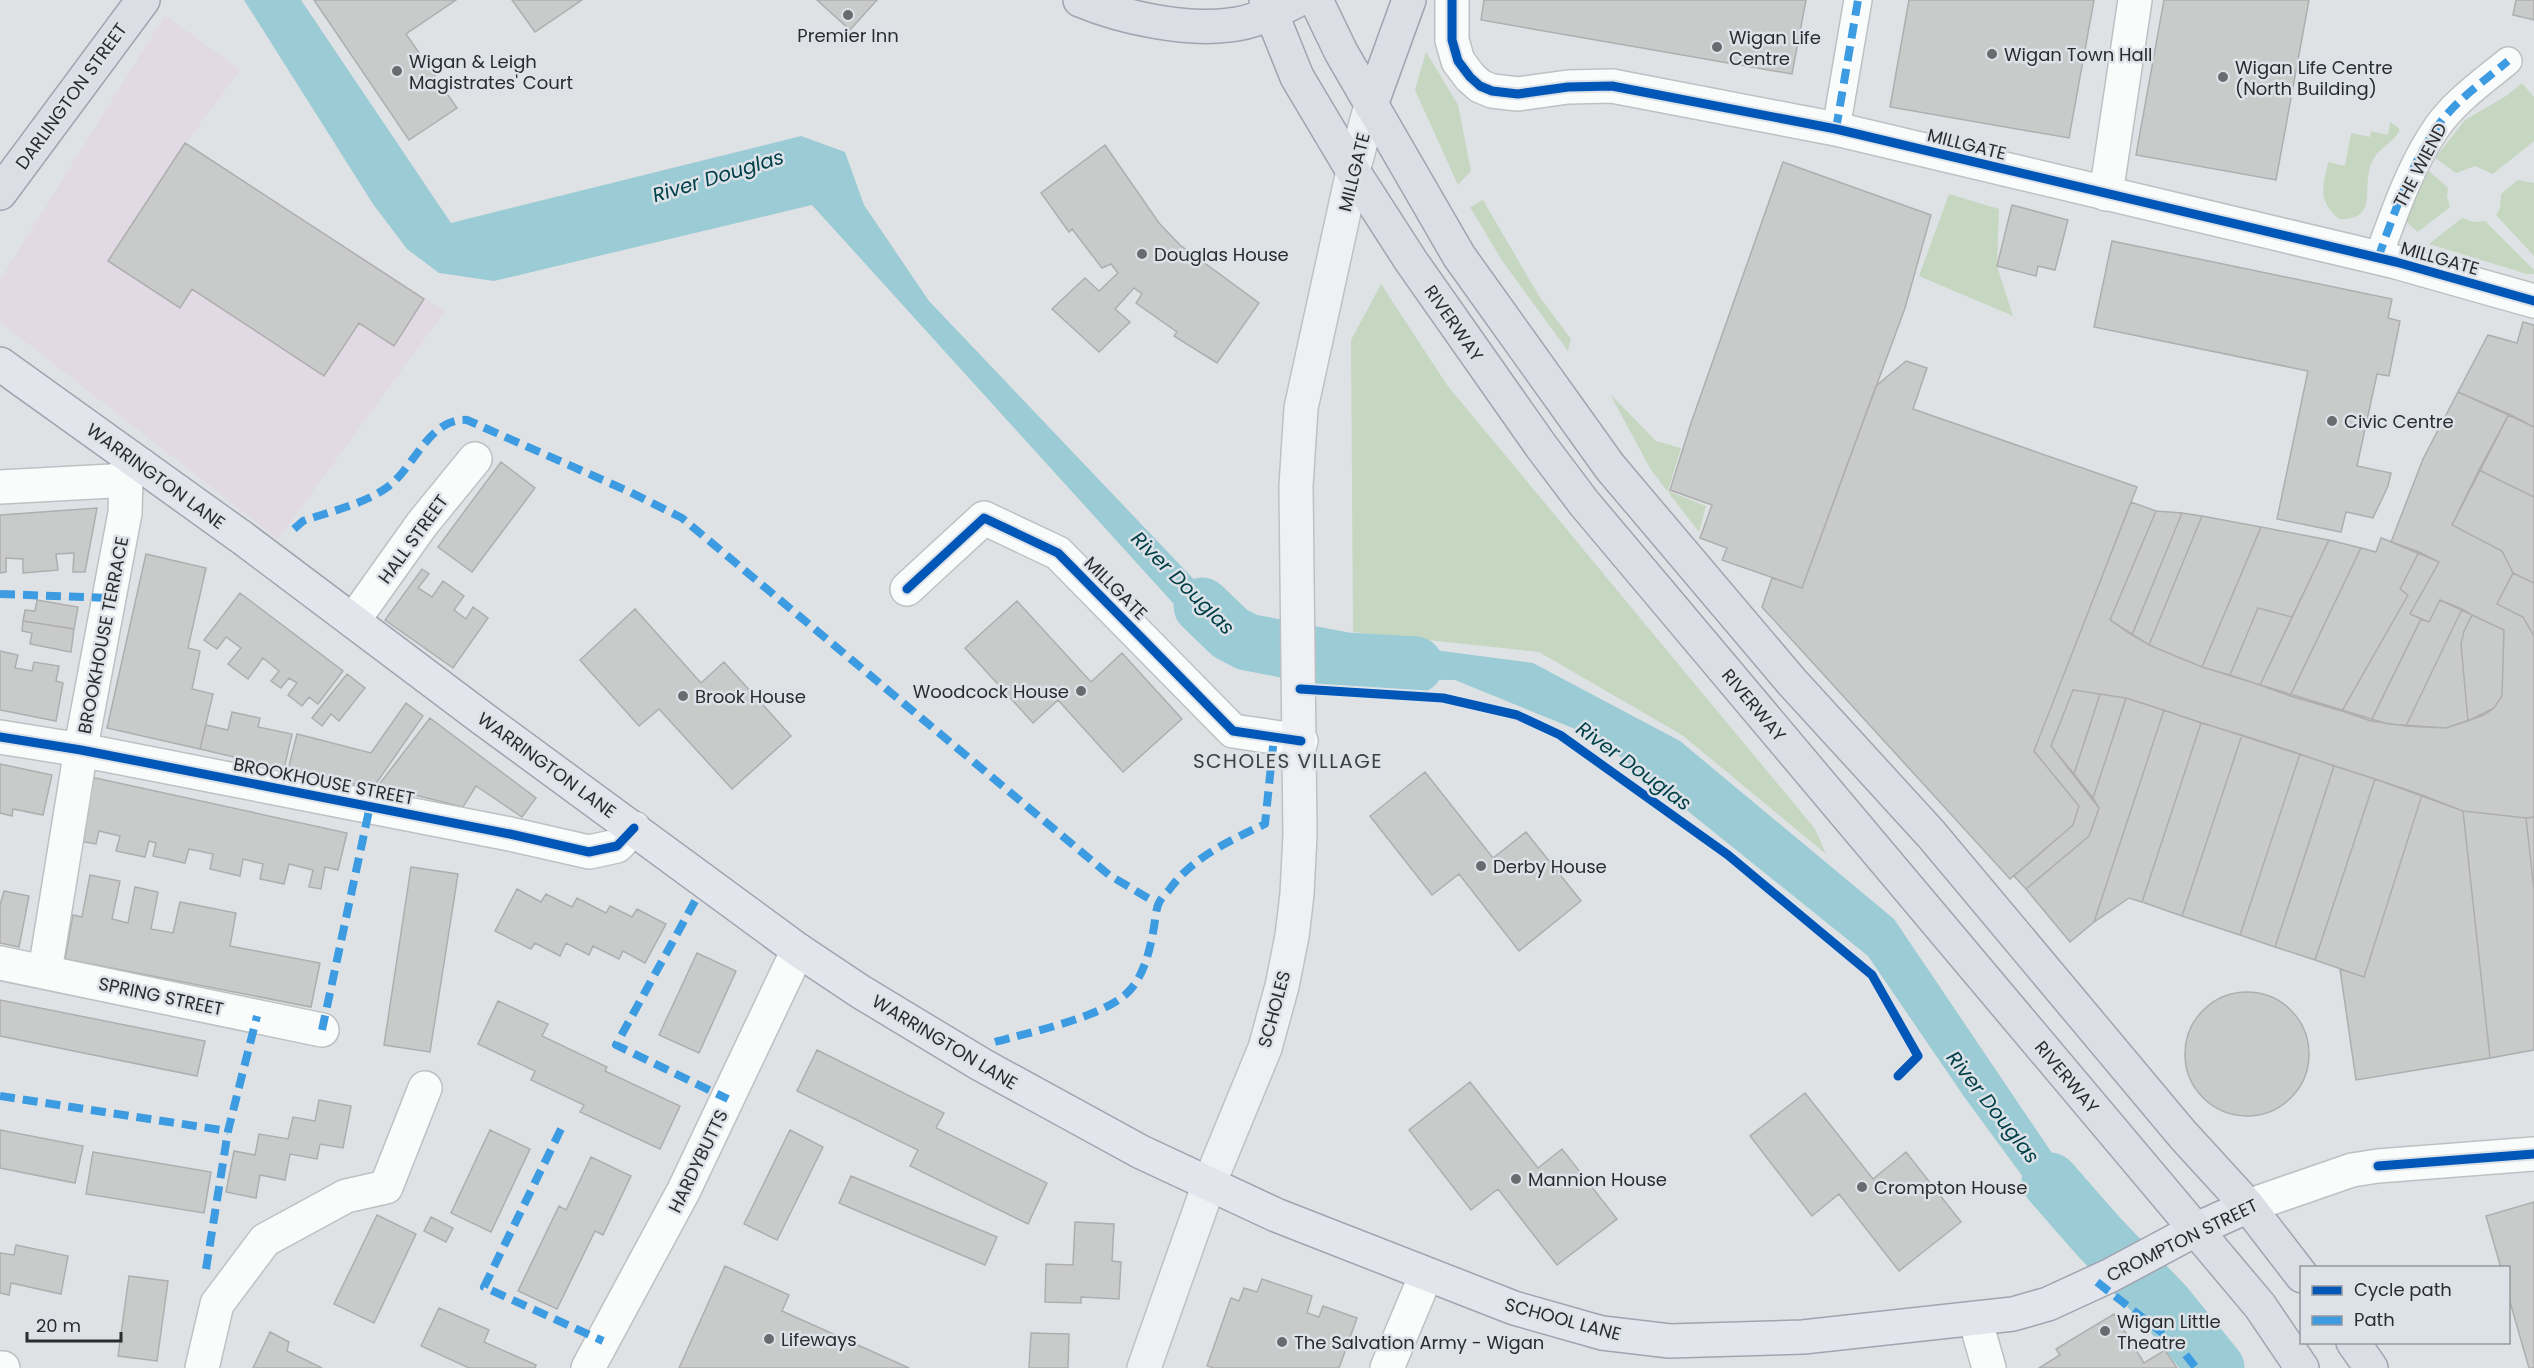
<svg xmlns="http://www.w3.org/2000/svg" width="2534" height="1368" font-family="Poppins,sans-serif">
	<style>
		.commercial { fill: #e1d9e4 }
		.green { fill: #c5d6c1 }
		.water { fill: #9bcbd4 }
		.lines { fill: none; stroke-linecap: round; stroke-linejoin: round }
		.river { stroke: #9bcbd4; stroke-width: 57 }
		.building { fill: #c9caca; stroke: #aeaeaf; stroke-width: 1.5 }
		.pedestrian-casing { stroke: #bec0c3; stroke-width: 30 }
		.minor-casing { stroke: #bec0c3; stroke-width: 36 }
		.secondary-casing { stroke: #bec0c3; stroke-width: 36 }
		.primary-casing { stroke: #a0a4af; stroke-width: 36 }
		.trunk-casing { stroke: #a0a4af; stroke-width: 36 }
		.pedestrian { stroke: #fafbfb; stroke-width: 27 }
		.minor { stroke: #fafbfb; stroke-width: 33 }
		.secondary { stroke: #eff0f3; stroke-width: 33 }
		.primary { stroke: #e3e5ec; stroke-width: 33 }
		.trunk { stroke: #dcdee6; stroke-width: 33 }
		.quiet { stroke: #3d9ce1; stroke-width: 8; stroke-dasharray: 15 8; stroke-linecap: butt }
		.cycleway-casing { stroke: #dce2e8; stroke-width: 13 }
		.cycleway { stroke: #0057b8; stroke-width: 9 }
		.poi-dot { fill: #696c6e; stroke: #dce2e8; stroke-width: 2 }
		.labels { text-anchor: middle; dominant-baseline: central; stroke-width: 5; stroke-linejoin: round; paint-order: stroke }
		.poi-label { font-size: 18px; fill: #2a2c2e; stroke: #dce2e8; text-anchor: start }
		.street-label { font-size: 18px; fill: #2a2c2e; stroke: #dce2e8 }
		.water-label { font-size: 20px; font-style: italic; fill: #004048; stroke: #dce2e8 }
		.neighbourhood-label { font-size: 20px; letter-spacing: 1.5px; fill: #3c4146; stroke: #dce2e8 }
	</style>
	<rect width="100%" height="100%" fill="#dfe2e5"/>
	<path class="commercial" d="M165 15 240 70 186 143 445 311 278 539 0 322V280Z"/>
	<path class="green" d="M1426 52 1458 105 1471 171 1458 185 1415 90Z
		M2522 83 2534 97V141L2493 174 2475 166 2456 173 2435 158 2465 120 2506 96Z
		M2390 122 2399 128V132C2392 143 2379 148 2373 160 2359 185 2382 220 2339 219 2317 199 2323 189 2328 162L2345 166 2351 133 2370 137 2371 131 2388 135Z
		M2427 169 2448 188 2447 196 2450 207 2418 232 2404 220Z
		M2518 180 2534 183V256L2496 215 2500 208 2501 194Z
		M1949 194 1999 209 1997 266 2013 316 1919 276Z
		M1483 200 1539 296 1571 339 1568 351 1503 262 1470 207Z
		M2462 218 2473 222 2485 221 2534 270V274H2527L2429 244Z
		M1381 284 1447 385 1815 829 1826 854 1682 735 1539 652 1353 632 1351 340Z
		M1610 394 1656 441 1681 448 1668 491 1706 506 1699 532 1651 470Z"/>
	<path class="water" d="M244 0H301L451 223 801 136 845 152 864 205 929 301 1222 609 1266 623 1267 666 1237 663 1202 635 812 205 494 281 439 273 407 249 373 204Z
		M1335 637 1533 663 1680 741 1894 919 2108 1236 2078 1252 1965 1098 1868 956 1597 738 1455 680 1337 679Z
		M2166 1285 2231 1368H2208L2183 1335 2138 1301Z"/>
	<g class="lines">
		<path class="river" d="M1202 606 1230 633 1247 642 1346 661 1415 665
			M2050 1181 2099 1237 2164 1304 2216 1368"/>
	</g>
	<path class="building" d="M314 0H456L406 34 457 108 409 140Z
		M512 0H582L535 32Z
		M817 0H877L850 30Z
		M1484 0H1806L1792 74 1481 20Z
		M1909 0H2094L2069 138 1890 107Z
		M2164 0H2309L2276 180 2136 155Z
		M2516 0H2534V20L2513 15Z
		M185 143 424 299 394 346 359 323 324 376 192 289 180 308 108 261Z
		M1105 145 1159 223 1180 245 1259 303 1217 363 1174 336 1177 332 1136 303 1142 294 1134 288 1115 309 1130 322 1099 352 1052 309 1085 278 1099 291 1118 273 1111 264 1102 268 1072 229 1069 232 1041 193Z
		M1783 162 1931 215 1905 308 1802 588 1722 560 1727 548 1700 538 1712 505 1670 490 1691 423Z
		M2012 205 2068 220 2055 270 2038 266 2036 276 1997 266Z
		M2112 241 2392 299 2388 318 2400 321 2389 376 2377 374 2357 466 2391 473 2388 486 2373 518 2346 512 2341 532 2277 519 2308 371 2094 327Z
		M2523 322 2534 325V427L2458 392 2488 335 2517 343Z
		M1906 361 1927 368 1913 409 2137 487 2034 751 2079 806 2073 825 2010 879 1762 607 1772 578 1802 588 1876 386Z
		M2458 392 2509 414 2452 525 2502 551 2513 573 2497 604 2523 617 2534 636V817L2526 818 2463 811 2375 779 2126 698 2073 690 2051 746 2099 808 2089 836 2026 889 2014 876 2073 825 2079 806 2034 751 2131 502 2156 511 2110 620 2149 645 2202 667 2388 724 2446 728 2484 715 2494 708 2502 696 2504 630 2440 600 2429 622 2410 614 2439 562 2391 542 2423 459Z
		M2509 414 2534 427V497L2479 470Z
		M501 462 535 488 472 572 438 547Z
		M2479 470 2534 497V583L2513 573 2502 551 2452 525Z
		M97 508 85 572H73L74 553 56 554 58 570 23 573V559L6 558V572L0 573V515Z
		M2156 511 2182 513 2132 635 2110 620Z
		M2182 513 2202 516 2149 645 2132 635Z
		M2202 516 2261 527 2202 667 2149 645Z
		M2261 527 2329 540 2292 617 2258 608 2230 675 2202 667Z
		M2381 538 2419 552 2400 589 2408 595 2342 711 2290 696 2361 548 2376 552Z
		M2329 540 2361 548 2290 696 2260 685Z
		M2419 552 2439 562 2410 614 2421 619 2371 721 2342 711 2408 595 2400 589Z
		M146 554 206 568 188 648 200 651 192 689 213 694 200 749 107 728Z
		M422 569 429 574 418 588 432 597 443 581 464 596 454 610 466 619 473 607 488 618 453 668 385 620Z
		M2513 573 2534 583V636L2523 617 2497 604Z
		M240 593 343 671 318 704 309 697 302 706 288 695 297 683 289 678 281 688 271 681 279 671 263 658 248 679 228 664 241 648 226 637 217 649 204 640Z
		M37 600 78 607 74 629 23 621 25 610 35 611Z
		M2440 600 2462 609 2406 726 2371 721 2421 619 2429 622Z
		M1017 601 1091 682 1122 653 1182 719 1123 772 1058 700 1033 723 965 648Z
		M2258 608 2292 617 2260 685 2230 675Z
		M635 609 701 683 724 662 791 736 732 789 659 709 639 726 580 660Z
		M2462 609 2472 615 2464 631 2461 644 2468 721 2446 728 2406 726Z
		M2472 615 2504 630 2502 696 2494 708 2468 721 2461 644 2464 631Z
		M23 621 74 629 71 652 30 644 32 633 22 631Z
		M0 651 18 655 15 668 32 671 34 662 59 666 56 681 63 683 56 721 0 710Z
		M347 674 365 688 339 721 331 714 322 726 312 718Z
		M2073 690 2100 694 2074 774 2051 746Z
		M2100 694 2126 698 2093 798 2074 774Z
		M2126 698 2164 710 2094 922 2070 942 2026 889 2089 836 2099 808 2093 798Z
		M406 703 423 716 373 788 288 770 297 734 371 753Z
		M2164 710 2201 723 2142 902 2129 898 2094 922Z
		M232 712 260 718 258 727 292 734 284 769 200 749 206 725 228 730Z
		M430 718 536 798 522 817 476 786 463 807 378 786Z
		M2201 723 2242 735 2182 916 2142 902Z
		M2242 735 2300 754 2240 935 2182 916Z
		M2300 754 2334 766 2275 947 2240 935Z
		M0 764 52 775 43 815 13 809 12 816 0 813Z
		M2334 766 2375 779 2315 960 2275 947Z
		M1425 772 1493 858 1526 832 1581 901 1519 951 1459 874 1432 895 1370 816Z
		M91 777 347 833 338 870 325 867 321 889 309 887 313 870 289 864 284 884 260 879 263 864 243 859 240 876 210 869 213 854 189 849 185 863 153 856 156 843 149 841 145 857 116 851 120 836 99 831 96 844 78 841Z
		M2375 779 2422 795 2364 977 2315 960Z
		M2422 795 2463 811 2490 1058 2356 1080 2340 969 2364 977Z
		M2463 811 2526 818 2534 890V1050L2490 1058Z
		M2534 817V890L2526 818Z
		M411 867 458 874 430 1052 384 1045Z
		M90 875 120 881 112 919 128 923 135 887 158 892 151 929 173 933 180 902 236 913 230 946 320 963 311 1007 65 959 73 915 82 917Z
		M517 889 541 902 546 894 572 907 577 898 606 913 610 906 632 917 637 909 666 924 645 963 623 951 619 959 593 946 589 955 566 943 560 956 535 943 531 949 495 931Z
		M4 891 29 896 19 947 0 943V905Z
		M697 953 736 971 699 1053 659 1035Z
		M2185 1054a62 62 0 1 1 124 0a62 62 0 1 1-124 0Z
		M0 1000 205 1041 197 1076 0 1036Z
		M498 1001 548 1024 542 1036 607 1067 605 1071 680 1106 660 1149 580 1112 584 1105 531 1080 535 1071 478 1044Z
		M817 1050 944 1113 936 1128 1047 1183 1028 1224 910 1166 918 1150 797 1091Z
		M1470 1082 1538 1168 1562 1149 1617 1219 1557 1265 1498 1189 1471 1210 1409 1130Z
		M1805 1093 1873 1179 1906 1152 1961 1222 1899 1271 1839 1194 1812 1216 1750 1136Z
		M319 1100 351 1106 343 1148 320 1144 317 1159 290 1154 285 1180 260 1175 256 1198 226 1192 234 1151 255 1155 259 1134 288 1139 293 1117 315 1121Z
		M0 1130 83 1146 75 1183 0 1168Z
		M490 1130 530 1149 491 1232 451 1213Z
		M790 1130 823 1147 777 1240 744 1224Z
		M93 1152 211 1172 204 1213 86 1194Z
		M591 1157 631 1176 603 1235 595 1231 557 1309 518 1291 559 1206 566 1210Z
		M851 1176 997 1237 985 1265 839 1203Z
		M2534 1202V1368H2529L2508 1295V1268H2501L2486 1216Z
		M377 1215 416 1234 374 1323 334 1304Z
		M431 1217 453 1228 446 1242 424 1231Z
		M1075 1222 1114 1224 1112 1261 1121 1262 1119 1299 1081 1297V1303L1045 1302 1046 1264 1073 1265Z
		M16 1245 68 1256 61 1294 11 1283 9 1295 0 1293V1253L14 1255Z
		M725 1266 789 1295 782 1311 909 1368H679Z
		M129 1276 168 1281 157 1361 118 1356Z
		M1262 1279 1312 1296 1307 1313 1319 1317 1323 1306 1357 1318 1339 1368H1214L1207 1366 1231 1298 1239 1301 1244 1288 1257 1292Z
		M439 1308 489 1330 484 1342 536 1365 535 1368H469L421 1346Z
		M2114 1314 2144 1363 2165 1350 2177 1368H2039L2060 1355 2056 1349Z
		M270 1332 289 1342 287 1351 322 1368H253Z
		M1031 1333 1069 1334 1068 1368H1029Z"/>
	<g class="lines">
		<g class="pedestrian-casing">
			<path id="pedestrian" d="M1836 129 1858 0
				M2378 258C2394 214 2410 166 2437 127 2455 101 2484 81 2508 61"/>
		</g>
		<g class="minor-casing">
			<path id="minor" d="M1452 0V40L1458 61 1470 77 1480 86 1492 91 1518 94 1568 87 1612 86 1836 129 2396 262 2534 301
				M2106 194 2135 0
				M0 487 112 481 126 476 141 465
				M907 589 984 518 1058 553 1233 731 1301 741
				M353 621 422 524 475 459
				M0 737 81 750 510 834 589 852 617 846 634 828
				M0 963 322 1030
				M45 971 84 731 125 513 126 476
				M2248 1206 2352 1170 2378 1166 2534 1154
				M1975 1319 1989 1368
				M0 1368H3
				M202 1368 217 1304 265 1240 346 1196 386 1187 425 1088
				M588 1368 684 1190 798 950
				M1387 1368 1426 1275"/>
		</g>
		<g class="secondary-casing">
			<path id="secondary" d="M1144 1368 1209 1184 1265 1048 1282 986 1292 936 1297 894 1300 835 1296 486 1301 408 1353 171 1371 105"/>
		</g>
		<g class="primary-casing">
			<path id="primary" d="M0 364 244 539 482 718 798 950 861 992 982 1065 1141 1152 1276 1215 1514 1308 1602 1333 1670 1341 1803 1337 2013 1314 2048 1304 2109 1276 2195 1230 2248 1206"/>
		</g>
		<g class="trunk-casing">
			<path id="trunk" d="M1080 0C1121 17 1184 31 1229 25 1254 23 1276 11 1298 0
				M1266 0 1297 77 1353 171 1411 261 1541 446 1584 503 2260 1306 2302 1368
				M1316 0 1341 52 1459 256 1610 467 1792 682 1931 834 2183 1135 2248 1206 2302 1276
				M1371 105 1409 0
				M0 193 143 0
				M2353 1342 2371 1368"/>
		</g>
		<use href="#pedestrian" class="pedestrian"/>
		<use href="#minor" class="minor"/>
		<use href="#secondary" class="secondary"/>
		<use href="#primary" class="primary"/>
		<use href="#trunk" class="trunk"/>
		<path class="quiet" d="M1836 129 1858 0
			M2378 258C2394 214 2410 166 2437 127 2455 101 2484 81 2508 61
			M294 529 303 521C331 511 365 504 389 486 415 466 430 417 467 420L630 492 682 518 1109 875 1158 904
			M0 594 110 598
			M695 901 616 1045 728 1099
			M322 1030 370 806
			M995 1042C1030 1032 1106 1017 1130 990 1145 973 1150 949 1154 927 1155 920 1156 911 1158 905 1160 899 1165 894 1169 890 1193 857 1229 841 1265 824L1274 737
			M0 1096 228 1131
			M561 1129 484 1287 603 1341
			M206 1269 228 1131 257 1016
			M2097 1282 2179 1346 2196 1368"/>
		<g class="cycleway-casing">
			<path id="cycleway" d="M1452 0V40L1458 61 1470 77 1480 86 1492 91 1518 94 1568 87 1612 86 1836 129 2396 262 2534 301
				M907 589 984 518 1058 553 1233 731 1301 741
				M1300 689 1443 698 1517 715 1560 735 1728 855 1872 975 1918 1056 1898 1076
				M0 737 81 750 510 834 589 852 617 846 634 828
				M2378 1166 2534 1154"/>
		</g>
		<use href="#cycleway" class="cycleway"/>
	</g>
	<g class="poi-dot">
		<circle cx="848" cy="15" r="6"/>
		<circle cx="1717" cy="47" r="6"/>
		<circle cx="1992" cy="54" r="6"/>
		<circle cx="397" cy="71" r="6"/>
		<circle cx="2223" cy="77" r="6"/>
		<circle cx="1142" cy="254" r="6"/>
		<circle cx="2332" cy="421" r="6"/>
		<circle cx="1081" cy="691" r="6"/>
		<circle cx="683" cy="696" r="6"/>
		<circle cx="1481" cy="866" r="6"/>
		<circle cx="1516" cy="1179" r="6"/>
		<circle cx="1862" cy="1187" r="6"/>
		<circle cx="2105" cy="1331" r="6"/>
		<circle cx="769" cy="1339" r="6"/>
		<circle cx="1282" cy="1342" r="6"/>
	</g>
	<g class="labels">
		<g class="poi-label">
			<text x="848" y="35" text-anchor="middle">Premier Inn</text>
			<text x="1729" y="37">Wigan Life<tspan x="1729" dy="21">Centre</tspan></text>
			<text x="2004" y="54">Wigan Town Hall</text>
			<text x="409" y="61">Wigan &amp; Leigh<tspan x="409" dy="21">Magistrates' Court</tspan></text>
			<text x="2235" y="67">Wigan Life Centre<tspan x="2235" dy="21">(North Building)</tspan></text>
			<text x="1154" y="254">Douglas House</text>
			<text x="2344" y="421">Civic Centre</text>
			<text x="1069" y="691" text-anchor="end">Woodcock House</text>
			<text x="695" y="696">Brook House</text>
			<text x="1493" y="866">Derby House</text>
			<text x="1528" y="1179">Mannion House</text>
			<text x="1874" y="1187">Crompton House</text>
			<text x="2117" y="1321">Wigan Little<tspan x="2117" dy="21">Theatre</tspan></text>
			<text x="781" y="1339">Lifeways</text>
			<text x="1294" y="1342">The Salvation Army - Wigan</text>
		</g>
		<g class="street-label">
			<text transform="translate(71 96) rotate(-54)">DARLINGTON STREET</text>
			<text transform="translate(1967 144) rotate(14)">MILLGATE</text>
			<text transform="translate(2420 165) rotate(-62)">THE WIEND</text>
			<text transform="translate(1354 172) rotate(-76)">MILLGATE</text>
			<text transform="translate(2440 258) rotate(16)">MILLGATE</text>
			<text transform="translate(1454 323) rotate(55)">RIVERWAY</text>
			<text transform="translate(156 476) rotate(36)">WARRINGTON LANE</text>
			<text transform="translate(413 539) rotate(-54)">HALL STREET</text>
			<text transform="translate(1116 588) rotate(45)">MILLGATE</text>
			<text transform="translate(103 635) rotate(-79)">BROOKHOUSE TERRACE</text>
			<text transform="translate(1754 705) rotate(50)">RIVERWAY</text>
			<text transform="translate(547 765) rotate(36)">WARRINGTON LANE</text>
			<text transform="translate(324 781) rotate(11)">BROOKHOUSE STREET</text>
			<text transform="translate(161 996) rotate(12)">SPRING STREET</text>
			<text transform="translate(1274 1009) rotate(-75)">SCHOLES</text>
			<text transform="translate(945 1042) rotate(31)">WARRINGTON LANE</text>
			<text transform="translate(2067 1077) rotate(50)">RIVERWAY</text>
			<text transform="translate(698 1161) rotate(-64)">HARDYBUTTS</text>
			<text transform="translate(2182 1240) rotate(-26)">CROMPTON STREET</text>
			<text transform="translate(1563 1319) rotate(15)">SCHOOL LANE</text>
		</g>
		<g class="water-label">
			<text transform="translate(718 176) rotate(-17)">River Douglas</text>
			<text transform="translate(1183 583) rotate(45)">River Douglas</text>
			<text transform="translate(1634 766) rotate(36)">River Douglas</text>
			<text transform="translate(1993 1107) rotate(52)">River Douglas</text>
		</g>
		<g class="neighbourhood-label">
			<text x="1288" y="761">SCHOLES VILLAGE</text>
		</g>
	</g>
	<rect x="2300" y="1266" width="210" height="78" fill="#dce2e8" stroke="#95999e" stroke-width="1.5"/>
	<rect x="2312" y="1286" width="30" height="9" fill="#0057b8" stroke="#95999e" stroke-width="1.5"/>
	<text x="2354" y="1296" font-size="18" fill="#2a2c2e">Cycle path</text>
	<rect x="2312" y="1316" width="30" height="9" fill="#3d9ce1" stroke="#95999e" stroke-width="1.5"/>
	<text x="2354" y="1326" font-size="18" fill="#2a2c2e">Path</text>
	<path d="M27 1332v9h94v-9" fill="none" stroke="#2a2c2e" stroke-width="3"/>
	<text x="36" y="1332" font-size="18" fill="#2a2c2e" stroke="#dce2e8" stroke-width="4.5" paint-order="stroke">20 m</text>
</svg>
